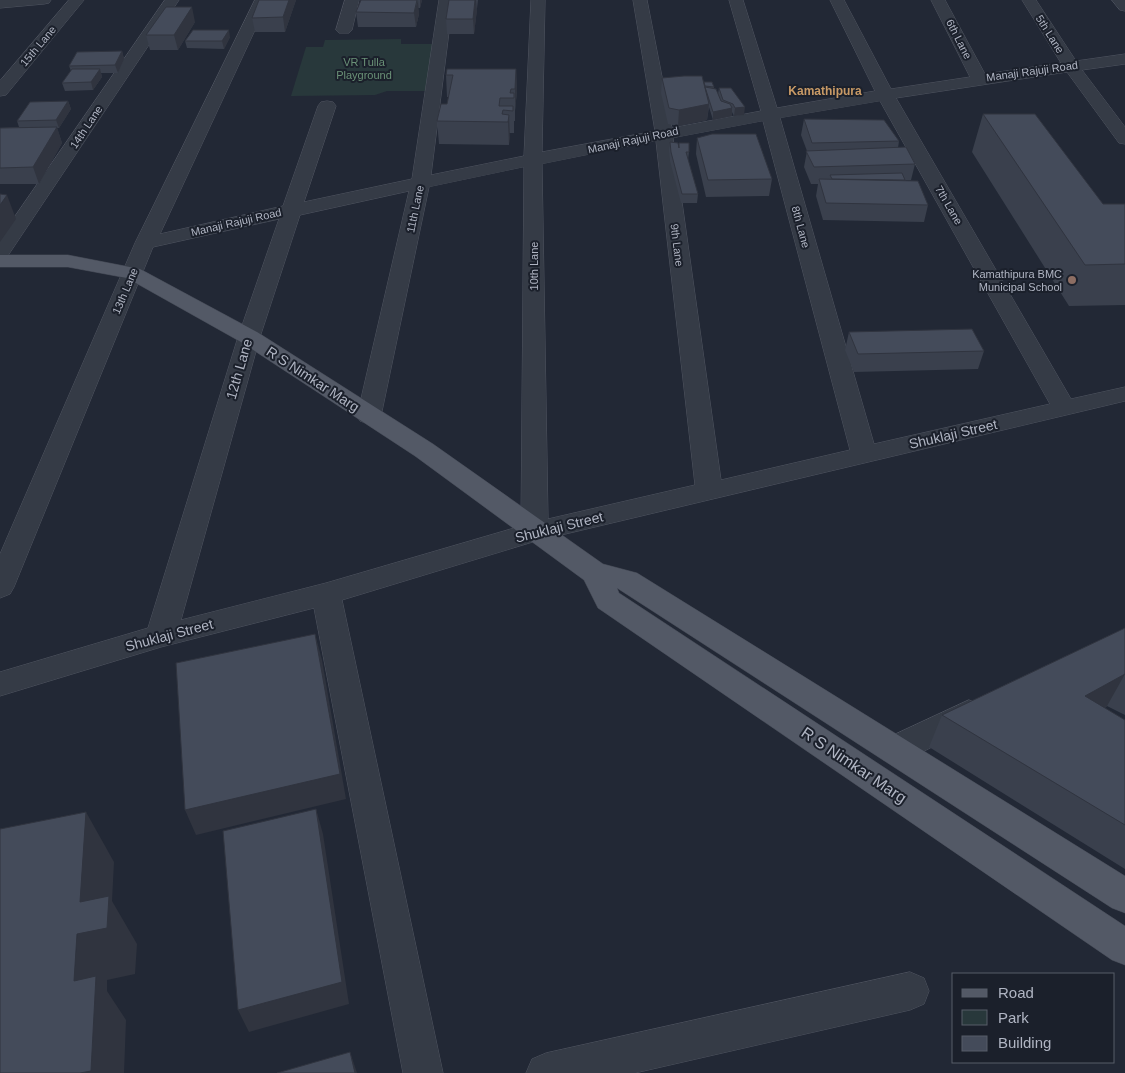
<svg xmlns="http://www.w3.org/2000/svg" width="1125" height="1073" font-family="Arial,sans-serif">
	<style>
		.green { fill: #28383b }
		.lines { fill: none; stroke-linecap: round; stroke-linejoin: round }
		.minor-casing { stroke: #505561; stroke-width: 1 }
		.major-casing { stroke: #3f4450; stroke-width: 1 }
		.minor { fill: #353b46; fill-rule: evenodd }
		.major { fill: #535966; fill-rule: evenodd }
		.wall { fill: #3a404d }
		.shaded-wall { fill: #30343f }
		.building { fill: #444b5a; stroke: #30343f }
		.education-dot { fill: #8d6e63; stroke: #1b202b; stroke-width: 2 }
		.labels { text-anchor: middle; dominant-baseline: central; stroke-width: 4; stroke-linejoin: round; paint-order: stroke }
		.far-street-label { font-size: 11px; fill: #b0b5c3; stroke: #1b202b }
		.far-park-label { font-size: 11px; fill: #6a9177; stroke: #1b202b }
		.far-poi-label { font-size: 11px; fill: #b0b5c3; stroke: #1b202b; text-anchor: end }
		.far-neighbourhood-label { font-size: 12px; font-weight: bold; fill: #c89a66; stroke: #1b202b }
		.street-label { font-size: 14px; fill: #b0b5c3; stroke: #1b202b }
		.near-street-label { font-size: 16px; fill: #b0b5c3; stroke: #1b202b }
	</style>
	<rect width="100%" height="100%" fill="#222835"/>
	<path class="green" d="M401 39V44H437L430 91H387L375 95 291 96 306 47H323L325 40Z"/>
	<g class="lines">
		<g class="minor-casing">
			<path id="minor" d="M0 0H51L49 3 44 4 0 8Z
				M69 0H84L6 95 0 96V81Z
				M165 0H179L7 257 0 259V238Z
				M255 0H269L160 234 283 206 318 106 321 102 327 101 333 102 336 106 304 202 412 179 439 0H453L431 175 524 156 531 0H545L542 152 655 131 633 0H647L672 128 761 111 729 0H743L777 108 875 91 830 0H844L891 89 970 77 931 0H945L985 74 1061 63 1022 0H1036L1076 61 1125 54V64L1082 70 1125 127V144L1119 143 1067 72 896 98 1071 399 1125 387V401L536 541 342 600 443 1073H403L314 608 161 647 0 696V672L148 628 238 337 279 219 153 247 14 587 10 594 0 598V554L135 243ZM880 101 1050 404 874 444 780 118ZM763 121 850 450 721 480 673 138ZM656 141 695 485 548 519 542 164ZM524 167 521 526 326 583 181 620 260 337 300 215 409 191 357 416 360 421 369 424 378 421 381 416 429 187Z
				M345 0H359L352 30 349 33H339L336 30Z
				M1112 0H1125V11L1120 10Z
				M969 700 980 704 985 713 980 722 907 760 895 764 883 760 879 750 883 740Z
				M910 972 924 978 929 991 924 1004 910 1010 635 1073H526L532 1059 546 1053Z"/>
		</g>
		<g class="major-casing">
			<path id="major" d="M0 255H68L140 269 257 332 433 444 603 564 637 573 1125 876V913L1112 908 617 588 619 593 1125 926V965L1112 960 598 608 584 580 415 456 241 342 127 278 68 267H0Z"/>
		</g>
		<use href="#minor" class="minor"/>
		<use href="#major" class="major"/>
	</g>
	<path class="wall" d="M259 0H296L285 32H255L252 18Z
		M361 0H422L420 8H418L419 14 416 27H358L356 12Z
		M449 0H478L474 34H447L446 19Z
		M195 22 178 50H150L146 35Z
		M230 37 224 49 187 48 185 41Z
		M122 51 124 59 118 73H101L102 77 93 90 65 91 62 83 71 71 69 66Z
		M516 69 517 91 515 111V121H514V133H509V145L439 144 437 121 447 104 449 97H447L446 75Z
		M662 78 704 82 714 87V88L718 94 719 88 744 115 734 116 732 112V116L713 120 709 107 707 120 678 126 668 124 661 93Z
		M68 101 71 109 59 128H57L62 143 39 184H0V128L19 127 17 121Z
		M983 114 1103 204H1125V305L1069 306 972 152Z
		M804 119 899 141 898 148 915 164 911 180H905L928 205 924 222 823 220 816 196 818 184H811L804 167 807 151 801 135Z
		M697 138 772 179 769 196 706 197 696 154Z
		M670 142 679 148 689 152 688 160 698 194 697 203H681L670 161 669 150Z
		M849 332 984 351 978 369 854 372 845 350Z
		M1125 628V715L1107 706 1105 708 1125 720V869L929 747 942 715Z"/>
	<path class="shaded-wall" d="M289 0H296L285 32 283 17Z
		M418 0 419 14 416 27 414 13Z
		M420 0H422L420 8Z
		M475 0H476L477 10 474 34 473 19Z
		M192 7 195 22 178 50 174 35Z
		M229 30 230 37 224 49 222 41Z
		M122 51 124 59 118 73 115 65Z
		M100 69 102 77 93 90 91 82Z
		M516 69 517 91 515 111V89Z
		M68 101 71 109 59 128 56 120Z
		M709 104 707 120 678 126 679 110Z
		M745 107 744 115 734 116 735 108Z
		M732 108V116L713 120V112Z
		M509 115 510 138 509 145 508 122Z
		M57 127 62 143 39 184 33 167Z
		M7 195 16 219 0 242V205Z
		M315 634 322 660 346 799 196 835 185 810Z
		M1125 674 1107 706 1068 728 1085 696Z
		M316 809 323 834 349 1004 249 1032 238 1010Z
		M86 812 114 862 112 901 137 944 135 974 107 980V991L126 1020 124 1073H80L74 981Z
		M350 1052 357 1073H355Z"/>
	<path class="building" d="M259 0H289L283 17 252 18Z
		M361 0H417L414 13 356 12Z
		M449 0H475L473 19H446Z
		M166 7H192L174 35H146Z
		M193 30H229L222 41H185Z
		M122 51 115 65 69 66 77 52Z
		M72 69H100L91 82 62 83Z
		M447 69H516L515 89H511L510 93H514V98H500L499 106H513V111L503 110 502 114 509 115 508 122 437 121 441 104H447L453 75H446Z
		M684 76H702L709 104 679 110 669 108 662 78Z
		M704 82H712L714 87 705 86Z
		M705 87 716 89 721 101 730 104 732 108 713 112Z
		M719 88H731L745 107 735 108 733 104 723 100Z
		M68 101 56 120 17 121 30 102Z
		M983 114H1035L1103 204H1125V264L1085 265Z
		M804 119 884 120 899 141 812 143Z
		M57 127 33 167 0 168V128Z
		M712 134H756L772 179 708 180 697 138Z
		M670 142 678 143 679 148V143H689V152H686L698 194H682L671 152Z
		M906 147 915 164 814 167 806 151Z
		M902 173 905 180 832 179 830 175Z
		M819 179 918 181 928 205 826 203Z
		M0 194 7 195 0 205Z
		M972 329 984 351 858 354 849 332Z
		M1125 628V674L1085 696 1125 720V825L942 715Z
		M315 634 340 774 185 810 176 663Z
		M316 809 342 982 238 1010 223 831Z
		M86 812 80 902 109 896 107 928 77 934 74 981 96 976 91 1071 80 1073H0V829Z
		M350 1052 355 1073H277Z"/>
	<circle class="education-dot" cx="1072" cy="280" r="5"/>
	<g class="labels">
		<g class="far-street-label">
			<text transform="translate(1050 34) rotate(58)">5th Lane</text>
			<text transform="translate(959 39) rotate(63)">6th Lane</text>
			<text transform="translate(38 46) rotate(-50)">15th Lane</text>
			<text transform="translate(1032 71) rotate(-8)">Manaji Rajuji Road</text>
			<text transform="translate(86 127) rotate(-56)">14th Lane</text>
			<text transform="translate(633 140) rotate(-12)">Manaji Rajuji Road</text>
			<text transform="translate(949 205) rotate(60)">7th Lane</text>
			<text transform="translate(415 209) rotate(-78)">11th Lane</text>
			<text transform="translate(236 222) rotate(-13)">Manaji Rajuji Road</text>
			<text transform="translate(801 227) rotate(75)">8th Lane</text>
			<text transform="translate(677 245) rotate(83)">9th Lane</text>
			<text transform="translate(534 266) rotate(-90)">10th Lane</text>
			<text transform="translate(125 291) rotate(-67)">13th Lane</text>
		</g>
		<g class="far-park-label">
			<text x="364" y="62">VR Tulla<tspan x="364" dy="13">Playground</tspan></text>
		</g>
		<g class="far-poi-label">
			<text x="1062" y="274">Kamathipura BMC<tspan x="1062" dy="13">Municipal School</tspan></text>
		</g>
		<g class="far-neighbourhood-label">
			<text x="825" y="91">Kamathipura</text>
		</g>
		<g class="street-label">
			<text transform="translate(239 369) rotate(-74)">12th Lane</text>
			<text transform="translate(313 379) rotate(33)">R S Nimkar Marg</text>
			<text transform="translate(953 434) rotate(-13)">Shuklaji Street</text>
			<text transform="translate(559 527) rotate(-14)">Shuklaji Street</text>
			<text transform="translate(169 635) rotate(-15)">Shuklaji Street</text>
		</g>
		<g class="near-street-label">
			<text transform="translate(854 765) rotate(34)">R S Nimkar Marg</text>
		</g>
	</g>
	<rect x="952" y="973" width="162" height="90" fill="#1b202b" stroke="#575c68"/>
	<rect x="962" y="989" width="25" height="8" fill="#535966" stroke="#575c68"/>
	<text x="998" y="998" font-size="15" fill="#b0b5c3">Road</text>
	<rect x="962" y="1010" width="25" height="15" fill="#28383b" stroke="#575c68"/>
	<text x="998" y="1023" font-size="15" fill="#b0b5c3">Park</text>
	<rect x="962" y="1036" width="25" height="15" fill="#444b5a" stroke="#575c68"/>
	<text x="998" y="1048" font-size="15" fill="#b0b5c3">Building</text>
</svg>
